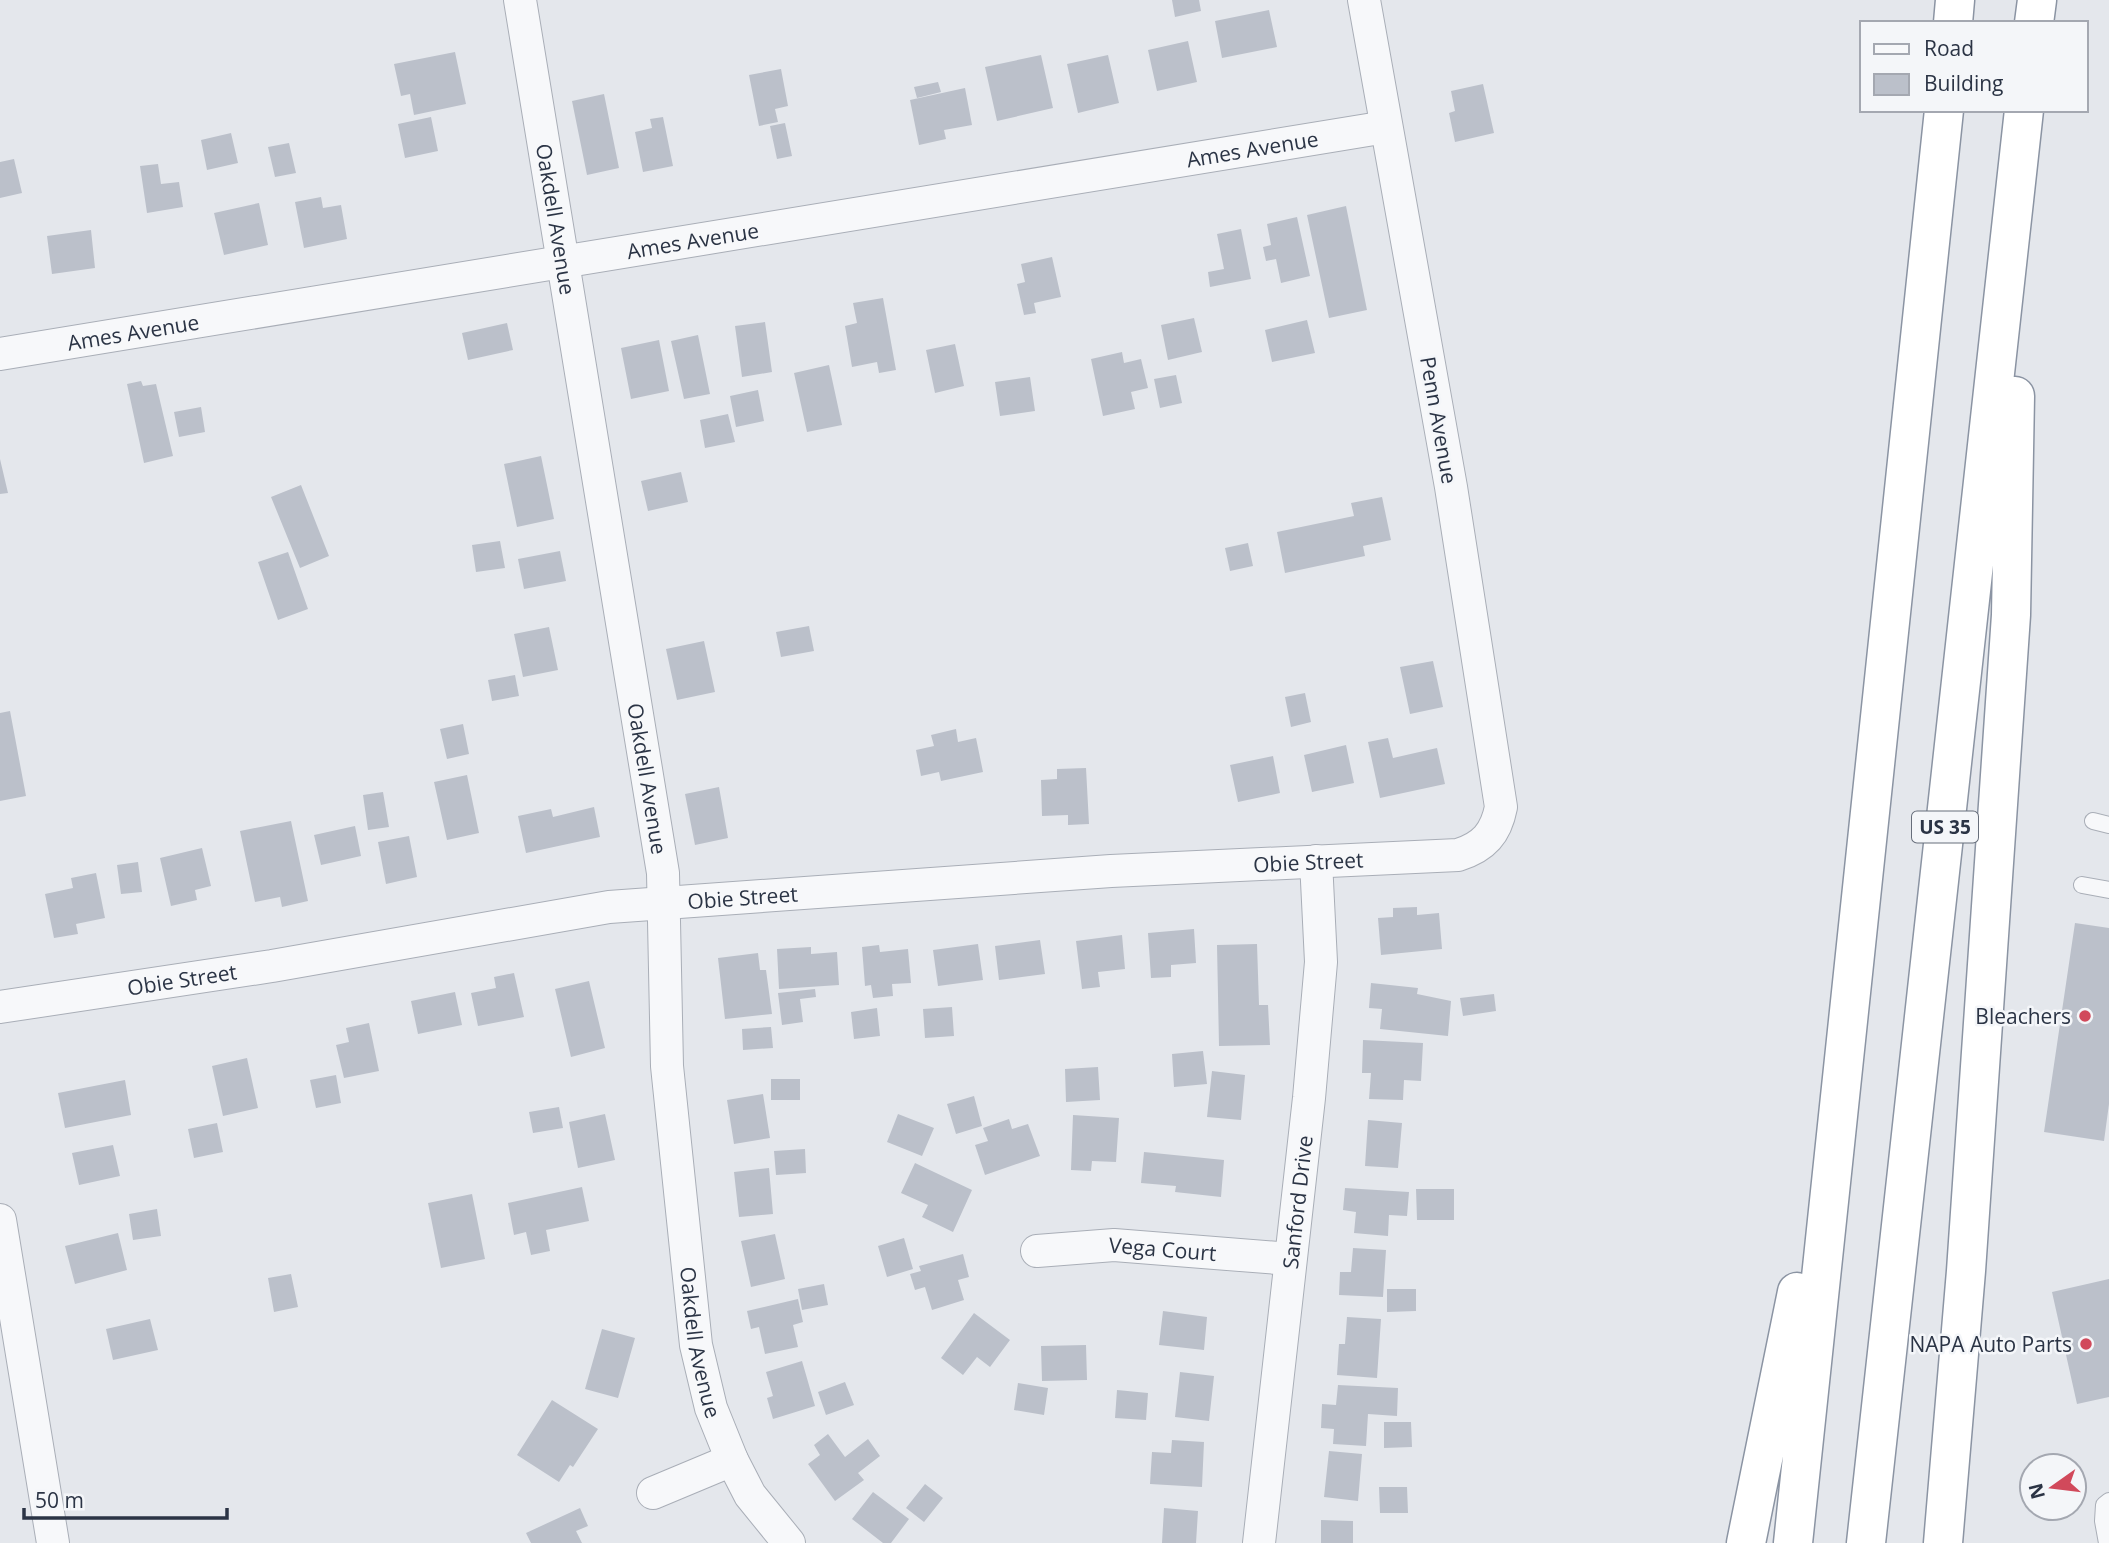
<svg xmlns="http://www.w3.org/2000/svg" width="2109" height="1543" font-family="'Open Sans',sans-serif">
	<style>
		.building { fill: #bbc0ca }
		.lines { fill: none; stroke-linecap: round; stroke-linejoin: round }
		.lane-casing { stroke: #a9aeb7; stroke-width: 18 }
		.street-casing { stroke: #a9aeb7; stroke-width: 34 }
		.highway-casing { stroke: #8b94a3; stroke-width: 41 }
		.lane { stroke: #f7f8fa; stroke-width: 16 }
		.street { stroke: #f7f8fa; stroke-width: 32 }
		.highway { stroke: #fff; stroke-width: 38 }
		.poi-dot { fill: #d1495b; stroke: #f4f6f9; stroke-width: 2.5 }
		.labels { text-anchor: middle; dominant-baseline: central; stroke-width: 5; stroke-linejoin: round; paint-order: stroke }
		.shield { fill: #f4f6f9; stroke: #676e7b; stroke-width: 2 }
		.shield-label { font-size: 19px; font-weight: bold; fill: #2b3445 }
		.street-label { font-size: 21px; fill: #2b3445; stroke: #f4f6f9 }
		.poi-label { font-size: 21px; fill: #2b3445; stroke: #f4f6f9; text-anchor: end }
	</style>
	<rect width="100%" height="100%" fill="#e4e7ec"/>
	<path class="building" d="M1172 0H1199L1201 11 1175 17Z
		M1269 10 1277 47 1222 58 1215 21Z
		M1188 41 1197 82 1157 91 1148 50Z
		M455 52 466 104 414 115 410 94 401 96 394 64Z
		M1041 55 1053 108 997 121 985 67Z
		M1108 55 1119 103 1078 113 1067 64Z
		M781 69 788 106 775 109 778 122 759 126 749 75Z
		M938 82 941 92 917 98 914 87Z
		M1483 84 1494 133 1455 142 1449 113 1455 111 1451 91Z
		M965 88 972 125 944 130 946 139 919 145 910 100Z
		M604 94 619 168 587 175 572 101Z
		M431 117 438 151 405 158 398 124Z
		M663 117 673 166 643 172 635 132 652 128 650 119Z
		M785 123 792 156 777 159 770 126Z
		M231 133 238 163 207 170 201 140Z
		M289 143 296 173 275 177 268 147Z
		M14 159 22 193 0 198V162Z
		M158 164 161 184 179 182 183 207 147 213 140 166Z
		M321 197 323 208 341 205 347 239 304 248 295 202Z
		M259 203 268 245 224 255 214 213Z
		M1346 206 1367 310 1329 318 1307 215Z
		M1297 217 1310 276 1281 283 1276 259 1266 261 1263 247 1271 245 1267 224Z
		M1241 229 1251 279 1210 287 1208 272 1224 269 1217 234Z
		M91 230 95 268 52 274 47 236Z
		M1052 257 1061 297 1034 303 1036 313 1024 315 1017 284 1025 282 1021 264Z
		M883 298 896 370 879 373 877 362 852 367 845 326 857 323 853 303Z
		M1194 318 1202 352 1168 360 1161 325Z
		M1307 320 1315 353 1272 362 1265 330Z
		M765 322 772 372 742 377 735 326Z
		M507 323 513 350 468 360 462 333Z
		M698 335 710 394 684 399 671 341Z
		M659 340 669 391 631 399 621 348Z
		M955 344 964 386 935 393 926 350Z
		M1122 352 1124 363 1141 359 1148 388 1131 392 1135 409 1103 416 1091 359Z
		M829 365 842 425 807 432 794 373Z
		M1176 375 1182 403 1160 408 1154 379Z
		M1030 377 1035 411 1000 416 995 382Z
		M141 381 143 386 156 384 173 456 144 463 127 384Z
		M758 390 764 421 736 427 730 396Z
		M201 407 205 432 179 437 174 412Z
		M728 414 735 442 705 448 700 420Z
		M541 456 554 519 517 527 504 464Z
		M0 459 8 493 0 494Z
		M681 472 688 502 648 511 641 481Z
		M301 485 329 556 300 568 271 497Z
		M1382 497 1391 540 1363 546 1365 556 1285 573 1277 532 1354 516 1351 503Z
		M500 541 505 568 476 572 472 545Z
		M1248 543 1253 566 1230 571 1225 548Z
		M560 551 566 581 524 589 518 559Z
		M288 552 308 609 278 620 258 562Z
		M809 626 814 651 781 657 776 632Z
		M549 627 558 670 523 677 514 634Z
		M704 641 715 692 677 700 666 649Z
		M1433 661 1443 707 1410 714 1400 667Z
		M515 675 519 696 492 701 488 680Z
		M1305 693 1311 722 1291 727 1285 697Z
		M10 711 26 796 0 801V713Z
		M463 724 469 754 447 759 440 729Z
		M956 729 958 742 976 738 983 772 941 781 939 772 921 776 916 750 934 746 931 735Z
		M1388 738 1393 758 1437 748 1445 784 1380 798 1368 742Z
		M1346 745 1354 783 1312 792 1304 755Z
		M1273 756 1280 793 1238 802 1230 765Z
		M1086 768 1089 824 1068 825V815L1042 816 1041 780 1057 779V769Z
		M467 775 479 833 447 840 434 782Z
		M719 787 728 838 695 845 685 794Z
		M383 792 389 827 368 830 363 795Z
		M594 807 600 837 526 853 518 816 551 809 553 817Z
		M291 821 308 901 282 907 280 897 255 902 240 831Z
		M355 826 361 856 321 865 314 835Z
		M409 836 417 877 386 884 378 842Z
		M202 848 211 886 195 890 197 900 171 906 160 858Z
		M138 862 142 892 121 894 117 865Z
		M96 873 105 918 76 924 78 934 54 938 45 894 73 888 71 878Z
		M1417 907V915L1439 913 1442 949 1381 955 1378 918 1393 917V908Z
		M2075 923 2109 928V1104L2104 1141 2044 1132Z
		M1194 929 1196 963 1171 965V977L1151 978 1148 933Z
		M1122 935 1125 969 1098 972 1100 987 1082 989 1076 941Z
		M1040 940 1045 974 999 980 995 946Z
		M978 944 983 980 938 986 933 950Z
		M1257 944 1259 1005H1268L1270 1045 1219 1046 1217 945Z
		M879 945 880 952 908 949 911 983 892 984 893 996 873 998 871 985 865 986 862 947Z
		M811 947V954L837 952 839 985 779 989 777 949Z
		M758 953 760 970H766L772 1014 725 1019 718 958Z
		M514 973 524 1017 478 1026 471 993 496 988 494 977Z
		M589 981 605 1048 571 1057 555 989Z
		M1371 983 1418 988 1417 994 1451 1001 1448 1036 1380 1029 1382 1009 1369 1008Z
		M815 989 816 997 800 999 803 1022 782 1025 778 993Z
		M455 992 462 1025 418 1034 411 1001Z
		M1494 994 1496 1011 1463 1016 1460 998Z
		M952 1007 954 1036 925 1038 923 1009Z
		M877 1008 880 1036 854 1039 851 1012Z
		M369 1023 379 1071 344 1078 336 1045 349 1042 346 1028Z
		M771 1027 773 1048 743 1050 742 1029Z
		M1363 1040 1423 1043 1421 1081 1404 1080 1403 1100 1369 1099 1371 1073H1362Z
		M1203 1051 1207 1084 1174 1087 1172 1054Z
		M247 1058 258 1108 223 1116 212 1066Z
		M1098 1067 1100 1100 1066 1102 1065 1069Z
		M1212 1071 1245 1075 1241 1120 1207 1117Z
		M336 1075 341 1103 316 1108 310 1080Z
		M771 1079H800V1100H771Z
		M125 1080 131 1115 65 1128 58 1093Z
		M763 1094 770 1138 734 1144 727 1100Z
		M974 1096 982 1126 956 1134 947 1104Z
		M559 1107 563 1128 533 1133 529 1112Z
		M605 1114 615 1160 578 1168 569 1122Z
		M898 1114 934 1128 922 1156 887 1142Z
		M1073 1115 1119 1118 1116 1162 1092 1161 1091 1171 1071 1170Z
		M1009 1119 1012 1129 1028 1124 1040 1156 985 1175 975 1145 988 1141 983 1128Z
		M1368 1120 1402 1123 1398 1168 1365 1166Z
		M217 1123 223 1152 194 1158 188 1129Z
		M113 1145 120 1176 79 1185 72 1153Z
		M805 1149 806 1173 776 1175 774 1151Z
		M1144 1152 1224 1160 1221 1197 1175 1192 1176 1186 1141 1183Z
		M915 1163 972 1190 953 1232 922 1217 928 1205 901 1193Z
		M769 1168 773 1214 739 1217 734 1172Z
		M582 1187 589 1221 546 1230 550 1251 531 1255 526 1232 514 1235 508 1203Z
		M1345 1188 1409 1192 1407 1216 1389 1215 1388 1236 1354 1233 1356 1212 1343 1210Z
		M1416 1189H1454V1220H1417Z
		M472 1194 485 1259 441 1268 428 1203Z
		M157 1209 161 1236 133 1240 129 1214Z
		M118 1233 127 1270 75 1284 65 1246Z
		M775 1234 785 1279 751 1287 741 1241Z
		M904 1238 913 1269 887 1277 878 1246Z
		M1353 1248 1386 1250 1383 1297 1339 1295 1340 1272H1351Z
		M963 1254 969 1277 958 1280 964 1300 932 1310 925 1287 915 1290 910 1274 921 1271 919 1266Z
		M291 1274 298 1307 274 1312 268 1278Z
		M2109 1279V1397L2077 1404 2052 1292Z
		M824 1284 828 1305 802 1310 798 1289Z
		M1387 1289H1416V1311L1387 1312Z
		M798 1299 803 1322 793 1325 798 1347 765 1354 759 1327 751 1329 747 1311Z
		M1163 1311 1207 1317 1204 1350 1159 1345Z
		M974 1313 1010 1340 990 1367 977 1357 963 1375 941 1358Z
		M1347 1317 1381 1319 1377 1378 1337 1375 1339 1344H1345Z
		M150 1319 158 1350 113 1360 106 1329Z
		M602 1329 635 1338 618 1398 585 1389Z
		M1086 1345 1087 1380 1042 1381 1041 1346Z
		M802 1361 815 1406 773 1419 767 1398 773 1396 766 1372Z
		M1180 1372 1214 1376 1209 1421 1175 1417Z
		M845 1382 854 1405 826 1415 818 1392Z
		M1018 1383 1048 1388 1044 1415 1014 1410Z
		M1338 1385 1398 1388 1397 1416 1368 1414 1366 1446 1333 1444 1334 1429 1321 1428 1322 1404 1336 1405Z
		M1117 1390 1148 1393 1146 1420 1115 1418Z
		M552 1400 598 1429 573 1467 570 1465 559 1482 517 1455Z
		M1384 1422H1411L1412 1447 1384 1448Z
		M828 1434 845 1457 868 1439 880 1456 858 1473 864 1480 835 1501 808 1464 820 1455 814 1445Z
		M1172 1440 1204 1442 1202 1487 1150 1484 1152 1452 1171 1453Z
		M1329 1451 1362 1454 1358 1501 1324 1497Z
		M925 1484 943 1498 924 1522 906 1508Z
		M1379 1487H1407L1408 1513H1380Z
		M873 1492 909 1519 891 1543H883L852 1519Z
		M580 1508 588 1526 576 1531 582 1543H531L526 1533Z
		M1164 1508 1198 1511 1196 1543H1162Z
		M1321 1520 1353 1521V1543H1321Z"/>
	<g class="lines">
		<g class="lane-casing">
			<path id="lane" d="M2093 821 2109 825
				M2082 885 2109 890
				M2107 1543 2103 1521 2104 1505 2109 1501"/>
		</g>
		<g class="street-casing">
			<g id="street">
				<path id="s1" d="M520 0 663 873 667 1066 696 1345 711 1408 732 1460 750 1495 789 1543"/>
				<path id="s2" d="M0 354 1386 127"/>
				<path id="s3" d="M0 1007 272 966 609 907 1111 871 1458 855C1484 847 1496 833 1501 807L1451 487 1364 0"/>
				<path d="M0 1220 53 1543"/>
				<path id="s4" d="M1037 1251 1114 1245 1290 1259"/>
				<path d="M653 1493 732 1460"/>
				<path id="s5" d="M1259 1543 1309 1098 1321 962 1316 861"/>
			</g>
		</g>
		<g class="highway-casing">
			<path id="highway" d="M1953 23 1955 0
				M2034 23 2037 0
				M1746 1543 1797 1292
				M1793 1543 1944 110
				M1866 1543 2024 110
				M1943 1543 1966 1271 2011 615 2015 396"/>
		</g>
		<use href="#lane" class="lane"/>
		<use href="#street" class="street"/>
		<use href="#highway" class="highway"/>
	</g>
	<g class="poi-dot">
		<circle cx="2085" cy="1016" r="7"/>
		<circle cx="2086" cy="1344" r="7"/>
	</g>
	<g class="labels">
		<rect class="shield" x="1912" y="811.5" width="66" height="31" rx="5"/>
		<g class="shield-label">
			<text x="1945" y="827">US 35</text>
		</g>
		<g class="street-label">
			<text stroke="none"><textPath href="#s2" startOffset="1269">Ames Avenue</textPath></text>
			<text stroke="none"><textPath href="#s1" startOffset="222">Oakdell Avenue</textPath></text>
			<text stroke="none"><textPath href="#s2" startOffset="702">Ames Avenue</textPath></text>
			<text stroke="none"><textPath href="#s2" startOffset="135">Ames Avenue</textPath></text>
			<text transform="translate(1439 420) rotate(80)">Penn Avenue</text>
			<text stroke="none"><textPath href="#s1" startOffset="789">Oakdell Avenue</textPath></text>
			<text stroke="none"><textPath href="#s3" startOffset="1318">Obie Street</textPath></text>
			<text stroke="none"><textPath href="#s3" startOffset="751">Obie Street</textPath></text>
			<text stroke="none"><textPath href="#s3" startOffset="184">Obie Street</textPath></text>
			<text stroke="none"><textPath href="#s5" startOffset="343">Sanford Drive</textPath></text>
			<text stroke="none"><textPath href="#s4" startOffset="126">Vega Court</textPath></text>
			<text stroke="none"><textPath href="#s1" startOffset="1356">Oakdell Avenue</textPath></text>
		</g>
		<g class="poi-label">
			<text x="2071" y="1016">Bleachers</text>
			<text x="2072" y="1344">NAPA Auto Parts</text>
		</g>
	</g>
	<rect x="1860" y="21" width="228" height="91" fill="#f4f6f9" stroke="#a4a8b1" stroke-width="2"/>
	<rect x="1874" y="44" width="35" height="10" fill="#f7f8fa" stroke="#a4a8b1" stroke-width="2"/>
	<text x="1924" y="56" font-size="21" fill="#2b3445">Road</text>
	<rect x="1874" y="74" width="35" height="21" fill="#bbc0ca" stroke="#a4a8b1" stroke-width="2"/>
	<text x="1924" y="91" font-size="21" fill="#2b3445">Building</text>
	<g transform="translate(2053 1487) rotate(256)"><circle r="33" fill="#f4f6f9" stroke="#a4a8b1" stroke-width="2"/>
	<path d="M0-5L12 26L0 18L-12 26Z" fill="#d1495b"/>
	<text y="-10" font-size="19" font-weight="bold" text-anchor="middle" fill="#2b3445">N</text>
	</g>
	<path d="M24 1508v10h203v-10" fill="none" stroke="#2b3445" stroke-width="3.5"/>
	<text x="35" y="1508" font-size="21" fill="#2b3445" stroke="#f4f6f9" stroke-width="5" paint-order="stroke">50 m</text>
</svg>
